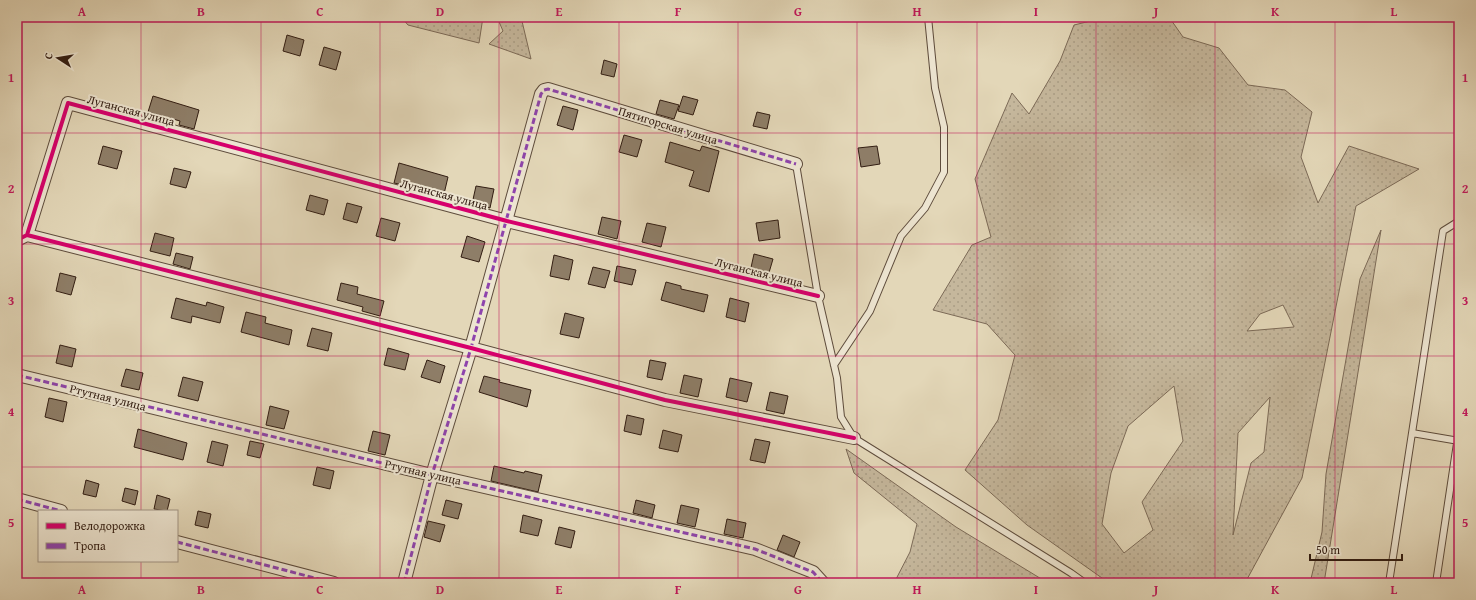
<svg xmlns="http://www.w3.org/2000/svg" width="1476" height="600" font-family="'Gentium Book Plus',serif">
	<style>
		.green { fill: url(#green-dots); stroke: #7c6a57; fill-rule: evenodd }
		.building { fill: #8e7e68; stroke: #321d12 }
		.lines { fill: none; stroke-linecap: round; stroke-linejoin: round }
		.lane-casing { stroke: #5e4c3c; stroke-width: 8 }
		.street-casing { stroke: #5e4c3c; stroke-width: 14 }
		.lane { stroke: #ede5d1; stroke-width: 6 }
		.street { stroke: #ede5d1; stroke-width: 12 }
		.quiet { stroke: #8e44ad; stroke-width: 3; stroke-dasharray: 6 3; stroke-linecap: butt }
		.cycleway-casing { stroke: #ede5d1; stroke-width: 6 }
		.cycleway { stroke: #d6006c; stroke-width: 4 }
		.grid { fill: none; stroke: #c2185b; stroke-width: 1; stroke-opacity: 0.55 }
		.labels { text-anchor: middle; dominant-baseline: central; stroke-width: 4; stroke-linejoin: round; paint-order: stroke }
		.street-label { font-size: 12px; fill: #321d12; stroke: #ede5d1 }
		.neatline { fill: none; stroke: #c2185b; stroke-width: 1.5 }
		.grid-label { font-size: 13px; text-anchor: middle; font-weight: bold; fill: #c2185b }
	</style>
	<defs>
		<pattern id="green-dots" width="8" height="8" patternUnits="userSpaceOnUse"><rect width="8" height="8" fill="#c5b79c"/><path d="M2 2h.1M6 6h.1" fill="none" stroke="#aa9d85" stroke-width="1.8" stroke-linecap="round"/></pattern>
	</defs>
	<rect width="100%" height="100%" fill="#e3d7b8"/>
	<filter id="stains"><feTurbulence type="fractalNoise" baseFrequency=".005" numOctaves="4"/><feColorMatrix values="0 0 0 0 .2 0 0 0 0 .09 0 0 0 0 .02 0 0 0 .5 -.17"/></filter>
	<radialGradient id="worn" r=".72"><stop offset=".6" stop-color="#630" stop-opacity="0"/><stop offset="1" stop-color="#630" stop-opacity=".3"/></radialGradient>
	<path class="green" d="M401 17H483L479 43 408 25Z
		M497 17H521L531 59 489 44 503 31Z
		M1107 17H1169L1183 37 1219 48 1248 85 1285 90 1312 112 1301 157 1318 203 1349 146 1419 169 1356 206 1302 478 1245 583H1109L1027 525 965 470 998 420 1015 355 987 324 933 310 972 245 991 237 975 179 1012 93 1029 114 1060 61 1074 25ZM1283 305 1294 327 1247 331 1260 314ZM1174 386 1183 441 1142 502 1153 530 1124 553 1102 524 1111 473 1128 426ZM1270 397 1264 452 1251 463 1233 535 1238 433Z
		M1381 230 1324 583H1310L1322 532 1326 474 1360 279Z
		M846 449 956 527 1048 583H894L910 552 917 524 854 473Z"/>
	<path class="building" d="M287 35 304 40 300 56 283 51Z
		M324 47 341 52 336 70 319 65Z
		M604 60 617 64 614 77 601 74Z
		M153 96 199 110 194 129 179 125 180 121 148 112Z
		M683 96 698 100 693 115 678 111Z
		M660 100 679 105 674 119 656 114Z
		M563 106 578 110 573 130 557 125Z
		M757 112 770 115 767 129 753 126Z
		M624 135 642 140 637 157 619 152Z
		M670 142 700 151 702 146 719 151 709 192 689 186 694 171 665 162Z
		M103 146 122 151 117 169 98 164Z
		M877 146 880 164 861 167 858 148Z
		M399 163 448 177 444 194 394 183Z
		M174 168 191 172 186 188 170 184Z
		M476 186 494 189 490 208 472 204Z
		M310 195 328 200 324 215 306 210Z
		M347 203 362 207 357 223 343 219Z
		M602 217 621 221 617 239 598 234Z
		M381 218 400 223 395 241 376 236Z
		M778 220 780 238 759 241 756 223Z
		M647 223 666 227 661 247 642 242Z
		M155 233 174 238 170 256 150 251Z
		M467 236 485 242 479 262 461 257Z
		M176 253 193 257 190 269 173 264Z
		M754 254 773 259 768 276 750 272Z
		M554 255 573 260 569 280 550 276Z
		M617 266 636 270 632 285 614 281Z
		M593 267 610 271 605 288 588 284Z
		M60 273 76 277 71 295 56 291Z
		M666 282 681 286V289L708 295 704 312 661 300Z
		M341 283 358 287 357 294 384 301 380 316 362 311 363 307 337 300Z
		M176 298 206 306 207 302 224 307 220 323 192 316 191 323 171 318Z
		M730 298 749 303 745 322 726 317Z
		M246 312 266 317 265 323 292 330 289 345 241 332Z
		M565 313 584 318 579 338 560 334Z
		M312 328 332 333 328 351 307 346Z
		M60 345 76 349 72 367 56 363Z
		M388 348 409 354 405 370 384 365Z
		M427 360 445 366 440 383 421 377Z
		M650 360 666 363 662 380 647 377Z
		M126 369 143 373 139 390 121 386Z
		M684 375 702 379 698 397 680 393Z
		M484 376 500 380 499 382 531 390 527 407 479 392Z
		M183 377 203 382 198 401 178 396Z
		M730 378 752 383 747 402 726 397Z
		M770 392 788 396 784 414 766 410Z
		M49 398 67 402 63 422 45 417Z
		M270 406 289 411 284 429 266 425Z
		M627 415 644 419 641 435 624 431Z
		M138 429 187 443 183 460 134 447Z
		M663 430 682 435 678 452 659 448Z
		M373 431 390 435 385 455 368 451Z
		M755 439 770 442 765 463 750 460Z
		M212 441 228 445 223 466 207 462Z
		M250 441 264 444 260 458 247 455Z
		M494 466 524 473 525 471 542 475 538 492 491 481Z
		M317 467 334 471 330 489 313 485Z
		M86 480 99 484 96 497 83 494Z
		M125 488 138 491 135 505 122 501Z
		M157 495 170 499 167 511 154 509Z
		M446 500 462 504 458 519 442 515Z
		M636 500 655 505 652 518 633 513Z
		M681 505 699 509 695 527 677 523Z
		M198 511 211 514 208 528 195 525Z
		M523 515 542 520 538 536 520 532Z
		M727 519 746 523 743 538 724 534Z
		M428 521 445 525 440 542 424 537Z
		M559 527 575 531 571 548 555 544Z
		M783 535 800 542 794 557 777 550Z"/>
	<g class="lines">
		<g class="lane-casing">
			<path id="lane" d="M796 164 818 296 837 378 841 417 854 438 1071 573 1085 583
				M834 365 870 311 901 236 925 208 944 172V127L935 88 928 17
				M1412 433 1459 441
				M1389 583 1443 231 1459 221
				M1436 583 1459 430"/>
		</g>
		<g class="street-casing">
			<path id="street" d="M27 235 471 348 665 400 854 438
				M17 240 27 235 68 103 507 221 818 296
				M17 375 432 475 755 549 813 572 823 583
				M17 499 61 511
				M177 542 334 583
				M404 583 432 475 471 348 541 94 544 90 548 89 796 164"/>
		</g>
		<use href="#lane" class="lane"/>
		<use href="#street" class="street"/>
		<path class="quiet" d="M17 375 432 475 755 549 813 572 823 583
			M17 499 61 511
			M177 542 334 583
			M404 583 432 475 471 348 541 94 544 90 548 89 796 164"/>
		<g class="cycleway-casing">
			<path id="cycleway" d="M27 235 471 348 665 400 854 438
				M17 240 27 235 68 103 507 221 818 296"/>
		</g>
		<use href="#cycleway" class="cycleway"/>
	</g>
	<path class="grid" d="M141 17V511M261 17V583M380 17V583M499 17V583M619 17V583M738 17V583M857 17V583M977 17V583M1096 17V583M1215 17V583M1335 17V583M17 133H1459M17 244H1459M17 356H1459M17 467H1459M141 561V583"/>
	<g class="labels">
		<g class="street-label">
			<text transform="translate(131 110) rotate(15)">Луганская улица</text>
			<text transform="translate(668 125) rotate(17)">Пятигорская улица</text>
			<text transform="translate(444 194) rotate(15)">Луганская улица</text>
			<text transform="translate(759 272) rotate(14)">Луганская улица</text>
			<text transform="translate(108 397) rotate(14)">Ртутная улица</text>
			<text transform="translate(423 472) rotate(13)">Ртутная улица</text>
		</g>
	</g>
	<rect width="1476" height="600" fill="none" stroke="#e3d7b8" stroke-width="44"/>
	<rect x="38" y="510" width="140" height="52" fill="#ede5d1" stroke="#a29585"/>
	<rect x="46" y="523" width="20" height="6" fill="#d6006c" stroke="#a29585"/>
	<text x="74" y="530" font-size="12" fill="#321d12">Велодорожка</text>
	<rect x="46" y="543" width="20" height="6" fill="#8e44ad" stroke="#a29585"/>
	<text x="74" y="550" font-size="12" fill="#321d12">Тропа</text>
	<g transform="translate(58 58) rotate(282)" stroke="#ede5d1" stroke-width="3" paint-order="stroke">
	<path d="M0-3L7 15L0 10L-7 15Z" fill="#321d12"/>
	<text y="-6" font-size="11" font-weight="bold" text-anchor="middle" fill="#321d12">С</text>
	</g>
	<path d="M1310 554v6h92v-6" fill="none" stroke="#321d12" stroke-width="2"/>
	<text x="1316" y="554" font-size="12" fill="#321d12" stroke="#ede5d1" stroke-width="3" paint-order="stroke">50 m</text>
	<rect x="22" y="22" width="1432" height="556" class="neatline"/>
	<g class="grid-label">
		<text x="82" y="16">A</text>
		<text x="201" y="16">B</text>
		<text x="320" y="16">C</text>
		<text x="440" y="16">D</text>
		<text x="559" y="16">E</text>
		<text x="678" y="16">F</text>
		<text x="798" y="16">G</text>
		<text x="917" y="16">H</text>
		<text x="1036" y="16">I</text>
		<text x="1156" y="16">J</text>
		<text x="1275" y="16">K</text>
		<text x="1394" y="16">L</text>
		<text x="11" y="82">1</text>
		<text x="1465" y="82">1</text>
		<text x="11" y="193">2</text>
		<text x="1465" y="193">2</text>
		<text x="11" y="305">3</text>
		<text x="1465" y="305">3</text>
		<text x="11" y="416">4</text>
		<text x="1465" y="416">4</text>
		<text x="11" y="527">5</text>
		<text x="1465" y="527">5</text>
		<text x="82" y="594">A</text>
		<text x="201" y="594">B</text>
		<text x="320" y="594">C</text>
		<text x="440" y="594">D</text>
		<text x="559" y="594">E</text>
		<text x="678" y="594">F</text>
		<text x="798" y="594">G</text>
		<text x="917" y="594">H</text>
		<text x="1036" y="594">I</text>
		<text x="1156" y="594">J</text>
		<text x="1275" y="594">K</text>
		<text x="1394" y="594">L</text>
	</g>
	<rect width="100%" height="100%" filter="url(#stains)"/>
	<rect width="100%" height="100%" fill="url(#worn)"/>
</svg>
